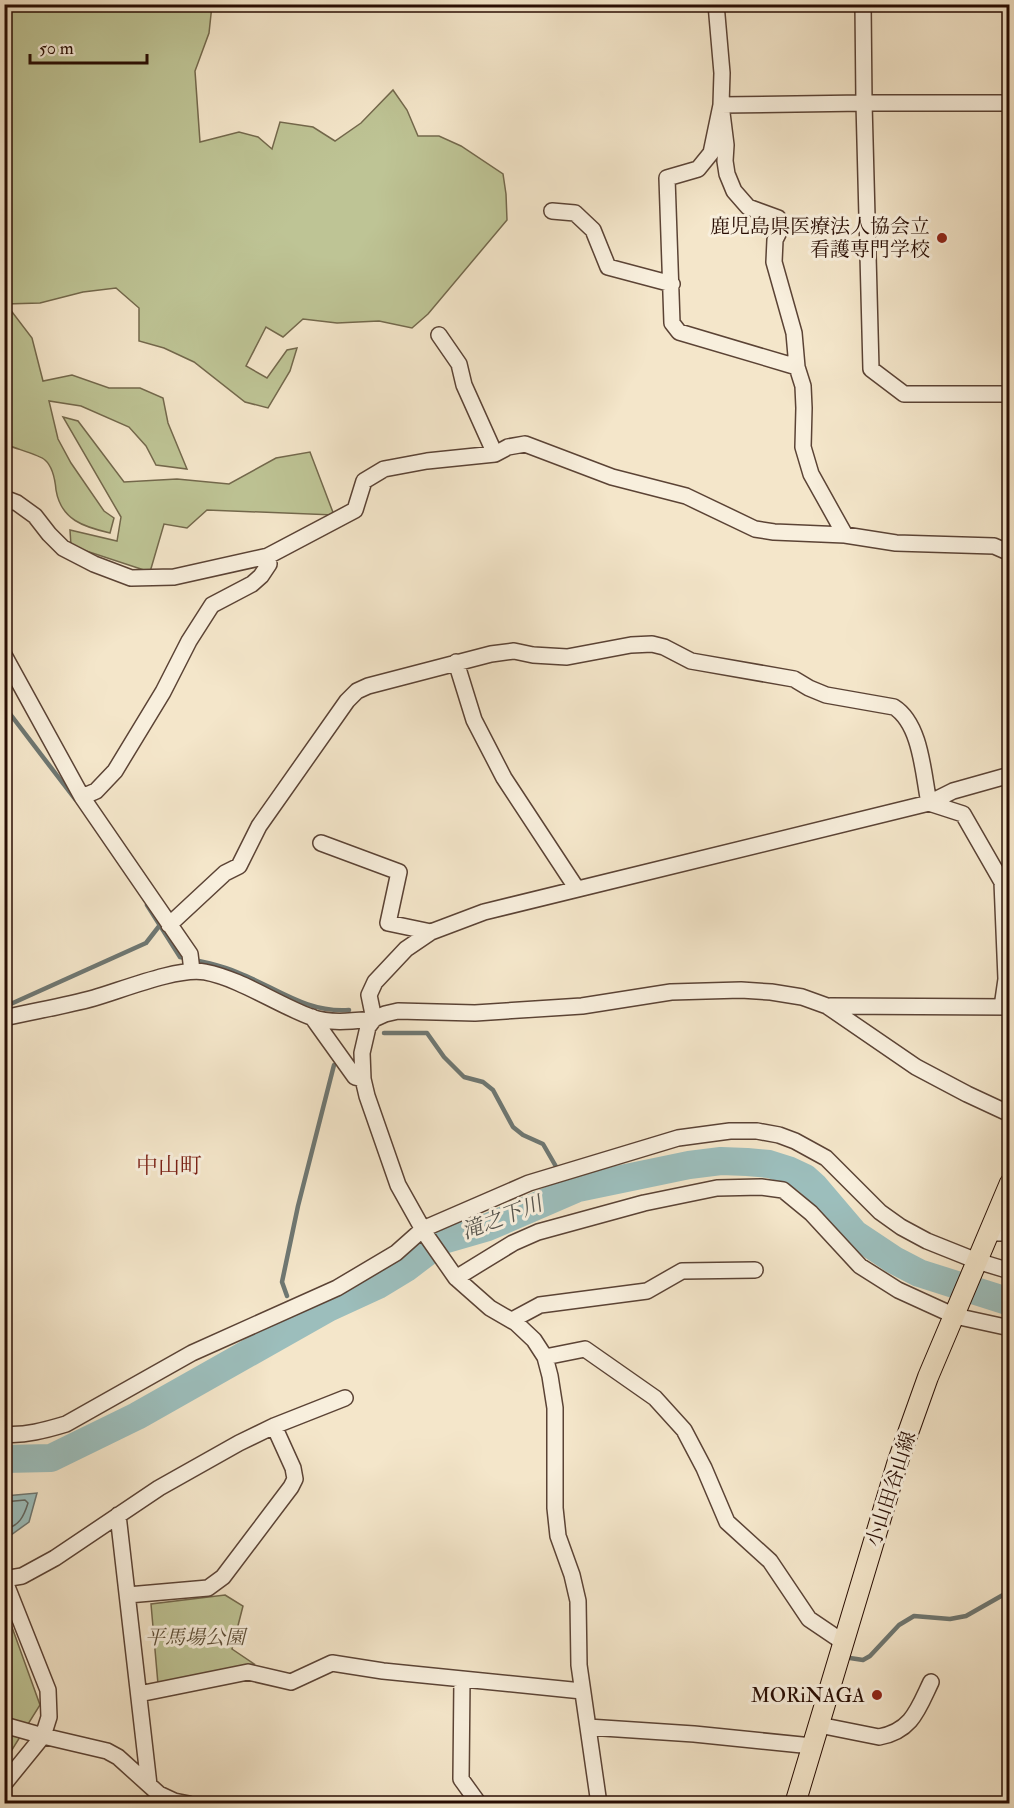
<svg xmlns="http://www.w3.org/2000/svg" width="1014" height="1808" font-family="'IM FELL Double Pica','Noto Serif JP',serif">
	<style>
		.green { fill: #bec495; stroke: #73684c; stroke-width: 1.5 }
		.water { fill: #9cbebc; stroke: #6e7772; stroke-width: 1.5 }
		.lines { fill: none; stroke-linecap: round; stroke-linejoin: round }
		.shore { stroke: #626660; stroke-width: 1.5 }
		.stream { stroke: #6e7772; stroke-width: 4.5 }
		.river { stroke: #9cbebc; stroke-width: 28 }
		.minor-casing { stroke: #5b4335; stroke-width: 18 }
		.major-casing { stroke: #280d03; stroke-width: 22 }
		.minor { stroke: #f8efdd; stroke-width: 15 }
		.major { stroke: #f4e6ca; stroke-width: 20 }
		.poi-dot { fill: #8f2418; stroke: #f8efdd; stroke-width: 2 }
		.labels { text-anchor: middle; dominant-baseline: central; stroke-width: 6; stroke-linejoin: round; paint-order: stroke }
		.poi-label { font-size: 20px; fill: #280d03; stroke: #f8efdd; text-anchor: end }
		.street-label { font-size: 20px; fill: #280d03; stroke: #f8efdd }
		.park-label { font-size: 20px; font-style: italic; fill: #5c4d36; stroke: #f8efdd }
		.water-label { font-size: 21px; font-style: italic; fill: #56544d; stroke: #f8efdd }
		.quarter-label { font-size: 22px; fill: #7a1f14; stroke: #f8efdd }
	</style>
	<rect width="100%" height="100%" fill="#f4e6ca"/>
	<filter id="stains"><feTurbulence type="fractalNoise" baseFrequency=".00333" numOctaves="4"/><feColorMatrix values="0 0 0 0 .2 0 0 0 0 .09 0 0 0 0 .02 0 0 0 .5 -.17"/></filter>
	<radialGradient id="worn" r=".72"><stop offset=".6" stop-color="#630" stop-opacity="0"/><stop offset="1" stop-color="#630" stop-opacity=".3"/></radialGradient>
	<path class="green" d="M5 4 212 5 209 33 195 71 200 142 239 132 258 137 272 149 280 122 313 127 335 141 361 123 393 90 407 110 418 136H439L461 146 503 174 506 194 507 220 428 314 412 328 379 321 337 323 303 319 283 337 266 327 246 366 267 378 287 350 297 348 290 371 268 408 245 402 194 362 164 348 139 341V308L116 288 83 292 40 303 6 304 32 338 43 381 72 375 109 388H140L163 398 168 423 187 469 156 465 146 446 129 427 81 406 49 401 58 439 71 463 104 511 114 518 110 533C84 527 61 520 56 490 55 479 53 467 45 460 40 455 17 449 10 446H5Z
		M63 417 78 421 124 482 177 479 229 484 276 458 310 452 334 515 207 510 187 528 164 524 150 572 71 546 70 530 117 541 121 517Z
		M225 1595 243 1606 232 1649 254 1664 158 1684 151 1604Z
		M4 1605 40 1705 5 1761H4Z"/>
	<path class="water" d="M37 1493 29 1522 11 1535H5V1496Z"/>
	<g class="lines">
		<path class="shore" d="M4 1502 25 1500 28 1503C24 1516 19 1527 4 1529"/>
		<path class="stream" d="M4 706 75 799
			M147 905 180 957C200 961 220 965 239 973 277 988 306 1013 349 1010
			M4 1007 146 943 160 925
			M384 1033H427L444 1057 464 1077 483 1082 493 1090 513 1127 523 1135 543 1144 558 1170
			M562 1177 570 1192
			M287 1296 282 1282 298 1206 334 1065
			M296 1320 298 1325
			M1005 1509 1010 1512
			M850 1658 863 1660 870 1656 899 1625 914 1616 950 1619 966 1616 1010 1591"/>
		<path class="river" d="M4 1459 51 1458 137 1416 328 1308 378 1285 406 1268 443 1240 488 1227 578 1188 689 1165 721 1161 747 1162 769 1164 788 1170 805 1178 815 1187 855 1234 894 1260 919 1273 1010 1302"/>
		<g class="minor-casing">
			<path id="minor" d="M716 4 722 73 721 105 711 153 698 169 667 178 672 323 679 332 797 367 803 386 804 408 803 447 811 474 845 535
				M863 4 864 103 871 369 904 394H1010
				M552 211 575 213 593 230 608 267 672 284
				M439 335 459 364 464 385 495 454
				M797 367 794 333 774 262 775 240 780 230 778 218 748 207 734 191 727 174 725 161 726 145 721 105 864 103H1010
				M4 498 17 503 35 516 49 534 63 548 94 564 131 578 174 577 268 556 355 510 364 481 384 469 427 461 495 454 508 447 525 444 612 477 686 496 755 529 774 532 845 535 896 543 994 546 1010 553
				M4 655 82 797 190 954 192 971
				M456 662 474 720 504 778 577 889
				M82 797 96 791 115 771 163 692 189 641 212 605 252 584 261 576 269 564 268 556
				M321 843 399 872 388 923 431 932
				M169 925 225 873 239 866 259 826 347 701 357 691 368 686 491 654 514 651 533 655 567 657 631 645 652 644 664 647 691 661 794 679 809 688 826 695 894 707C921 724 923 773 929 803L963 814 1002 882 1006 979 1002 1007
				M830 1006 1010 1007
				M312 1017 355 1077 363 1079
				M4 1018C34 1011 65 1006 94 998 122 990 178 967 205 972 241 979 276 1004 311 1017 331 1024 353 1021 374 1019L369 995 375 982 406 949 431 932 484 912 929 803 953 791 1010 775
				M989 1233H1010
				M456 1278 513 1243 538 1232 644 1203 717 1188 761 1187 783 1190 811 1213 860 1266 898 1290 955 1316 1010 1328
				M512 1320 540 1305 647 1291 682 1271 755 1270
				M545 1357 585 1349 655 1398 684 1430 704 1468 727 1522 770 1561 809 1619 843 1642
				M4 1434C25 1436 46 1430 66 1424L192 1353 337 1288 396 1253 423 1229 529 1183 678 1138 730 1131H757L779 1135 795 1141 826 1158 880 1212 901 1227 927 1241 977 1261 1010 1271
				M118 1515 149 1785
				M4 1579 22 1576 55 1558 159 1488 239 1443 274 1426 345 1398
				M4 1579 48 1690 49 1717 43 1736 4 1784
				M128 1595 208 1588 223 1577 291 1487 295 1479 293 1468 274 1426
				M462 1679 461 1779 479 1804
				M139 1694 248 1672 291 1682 332 1663 383 1671 582 1691
				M4 1725 43 1736 107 1751 118 1757 159 1794 174 1801 189 1804
				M819 1725 879 1737C912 1731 918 1709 931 1682
				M588 1727 694 1734 812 1746
				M599 1804 579 1665 578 1601 572 1575 558 1536 555 1508V1408L550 1376 545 1357 534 1340 516 1323 490 1308 456 1278 426 1235 398 1185 367 1096 363 1079 362 1053 368 1027 374 1019 385 1014 398 1011 475 1013 582 1006 671 992 741 990 771 992 802 997 827 1006 916 1067 967 1094 1010 1114"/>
		</g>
		<g class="major-casing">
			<path id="major" d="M795 1804 898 1461 928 1377 1010 1183"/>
		</g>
		<use href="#minor" class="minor"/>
		<use href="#major" class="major"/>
	</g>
	<g class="poi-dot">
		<circle cx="942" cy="238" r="6"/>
		<circle cx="877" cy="1695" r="6"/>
	</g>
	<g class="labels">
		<g class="poi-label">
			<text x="930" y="226">鹿児島県医療法人協会立<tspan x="930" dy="23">看護専門学校</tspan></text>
			<text x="865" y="1695">MORiNAGA</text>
		</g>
		<g class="street-label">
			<text transform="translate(891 1489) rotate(-72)">小山田谷山線</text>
		</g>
		<g class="park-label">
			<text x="195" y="1637">平馬場公園</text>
		</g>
		<g class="water-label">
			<text transform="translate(502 1218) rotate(-21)">滝之下川</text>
		</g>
		<g class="quarter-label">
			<text x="169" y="1166">中山町</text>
		</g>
	</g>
	<rect width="1014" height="1808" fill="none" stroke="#f4e6ca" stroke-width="24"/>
	<rect x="6" y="6" width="1002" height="1796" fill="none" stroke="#280d03" stroke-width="3"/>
	<rect x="12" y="12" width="990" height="1784" fill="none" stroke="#280d03" stroke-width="1.5"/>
	<path d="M30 54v9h117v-9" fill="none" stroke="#280d03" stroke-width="3"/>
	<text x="39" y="54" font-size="18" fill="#280d03" stroke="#f8efdd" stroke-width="4.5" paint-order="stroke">50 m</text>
	<rect width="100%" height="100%" filter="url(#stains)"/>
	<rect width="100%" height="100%" fill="url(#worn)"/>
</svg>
